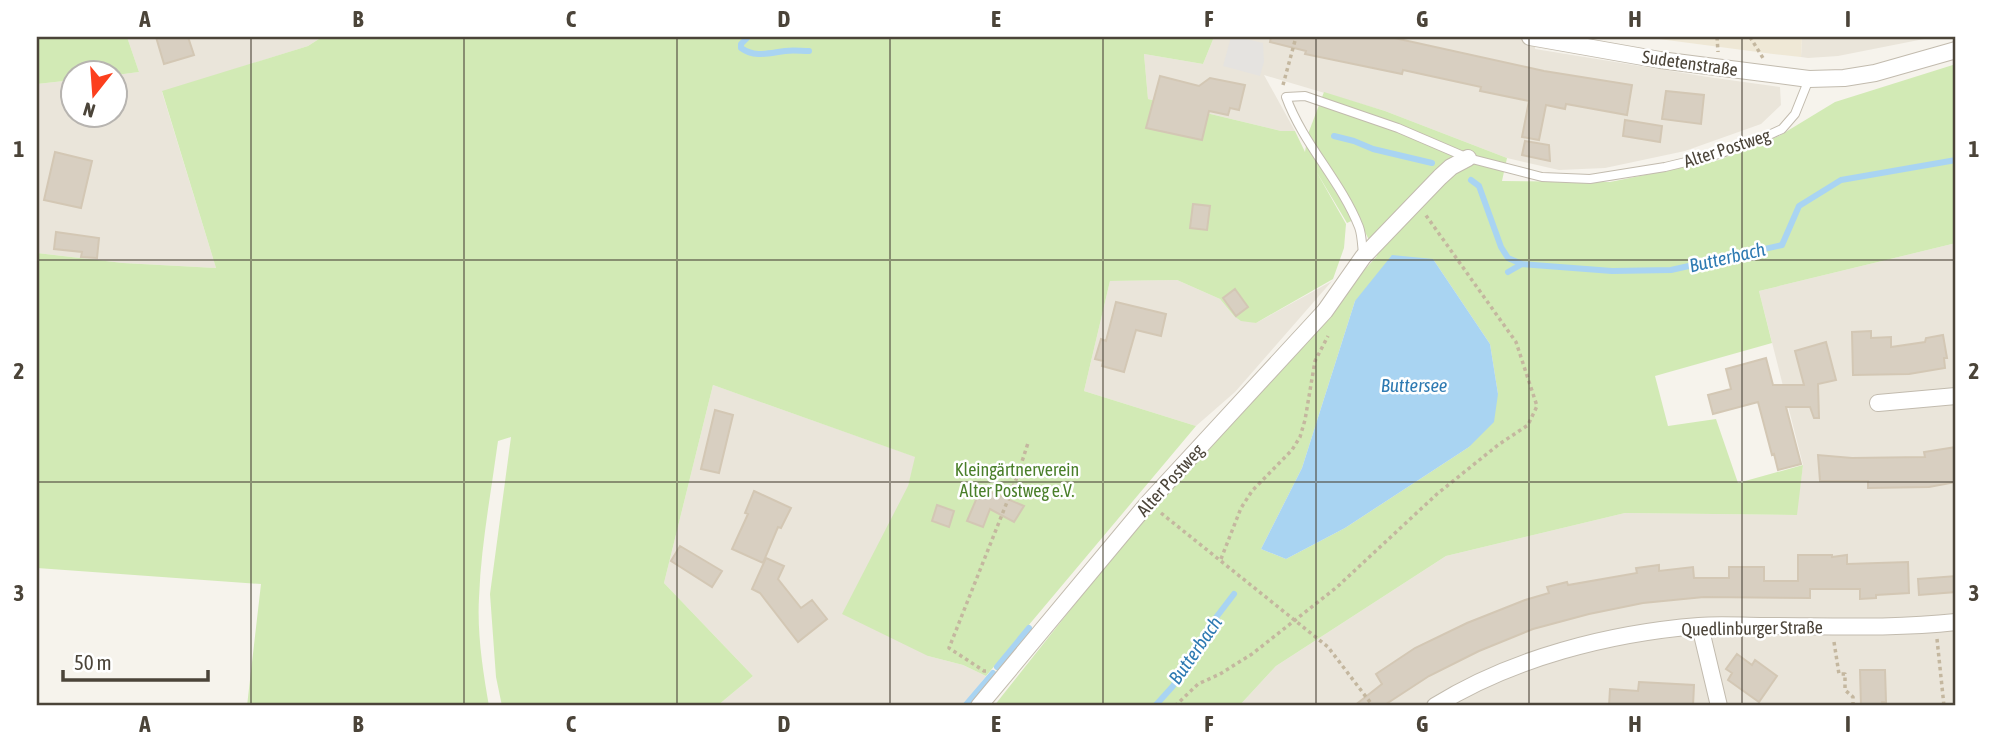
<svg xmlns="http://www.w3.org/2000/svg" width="1993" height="743" font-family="'Asap Condensed',sans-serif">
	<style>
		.residential { fill: #eae5da }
		.education { fill: #efe8d6 }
		.green { fill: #d2eab5; fill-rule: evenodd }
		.parking { fill: #e5e3e0 }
		.water { fill: #a9d4f2 }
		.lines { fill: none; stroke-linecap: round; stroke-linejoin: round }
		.stream { stroke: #a9d4f2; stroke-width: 6 }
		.building { fill: #d8cfc1; stroke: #d3c7b4; stroke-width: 2 }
		.service-casing { stroke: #c2bbae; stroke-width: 10 }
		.minor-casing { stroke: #c2bbae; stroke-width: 18 }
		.path { stroke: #c4b79f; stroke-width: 3.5; stroke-dasharray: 3.5 3.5; stroke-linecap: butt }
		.service { stroke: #fff; stroke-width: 8 }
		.minor { stroke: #fff; stroke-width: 16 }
		.grid { fill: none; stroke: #4b4439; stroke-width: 2; stroke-opacity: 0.55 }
		.labels { text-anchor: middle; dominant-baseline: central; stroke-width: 5; stroke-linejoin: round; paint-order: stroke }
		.street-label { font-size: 18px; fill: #4b4439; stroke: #fff }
		.park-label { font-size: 18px; fill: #4a7f2a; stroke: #fff }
		.water-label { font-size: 19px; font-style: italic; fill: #2e7ab2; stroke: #fff }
		.neatline { fill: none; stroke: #4b4439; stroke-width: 2.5 }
		.grid-label { font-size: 23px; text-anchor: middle; font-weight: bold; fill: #4b4439 }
	</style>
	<rect width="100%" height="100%" fill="#f6f3ec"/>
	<path class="residential" d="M127 37H322L308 46 162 92 216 268 123 263 37 253V84L73 80 74 116H116V75L139 72Z
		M1214 37H1536L1535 49 1708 77 1780 87 1781 105 1761 124 1685 151 1605 168 1559 170 1507 158 1385 111 1264 75 1295 131H1281L1148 99 1144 54 1203 64Z
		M1802 37H1934L1838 56 1808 58 1801 57Z
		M1956 243V706H1239L1276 666 1446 556 1625 513 1796 515 1803 465 1759 291Z
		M1177 280 1220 299 1234 316 1256 323 1332 281 1235 392 1196 426 1084 391 1110 281Z
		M713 385 916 457 908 486 928 656 963 665 986 676 963 706H717L753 676 664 583Z"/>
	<path class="education" d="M1644 37H1802L1801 57 1773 54Z"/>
	<path class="green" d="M37 37H127L139 72 116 75V74H74L73 80 37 84Z
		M322 37H1214L1203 64 1144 54 1148 99 1281 131H1295L1305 152 1308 134 1324 92 1385 111 1507 158 1502 181 1610 182 1719 160 1779 136 1835 102 1956 64V243L1759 291 1772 343 1655 376 1668 426 1716 419 1738 483 1803 465 1797 515 1625 513 1446 556 1276 666 1239 706H994L1160 497 1377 256 1358 218 1347 223 1316 171 1346 224 1344 248 1333 279 1256 323 1241 321 1234 316 1220 299 1177 280 1110 281 1084 391 1196 426 986 676 963 665 928 656 842 614 908 486 915 457 713 385 664 583 753 676 717 706H502L496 677 490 594 511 437 498 441C491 493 481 545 479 598 477 633 483 672 489 706H247L261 584 37 568V253L123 263 216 268 162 91 308 46ZM1433 259 1490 344 1498 394 1469 447 1345 528 1286 559 1261 549 1302 468 1355 301Z"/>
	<path class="parking" d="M1231 37H1238L1263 43 1264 62 1260 76 1223 66Z"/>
	<path class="water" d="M1392 255 1433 259 1490 344 1498 394 1494 422 1469 447 1345 528 1286 559 1261 549 1302 468 1355 301Z"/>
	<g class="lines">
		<path class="stream" d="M748 37 741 44V48C755 58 769 53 785 51 793 50 801 51 809 51
			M1334 136 1354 141 1373 149 1432 163
			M1471 180 1479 186 1501 247 1508 258 1522 264
			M1508 272 1522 264 1612 271 1671 270 1782 245 1799 206 1841 180 1956 160
			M997 667 1029 628
			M965 706 993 673
			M1155 706 1173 686 1208 628 1234 594"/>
	</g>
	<path class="building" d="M156 37H188L194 55 164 64Z
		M1271 37H1390L1544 71 1632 85 1627 115 1566 104 1565 109 1546 105 1539 140 1522 137 1529 101 1480 91 1481 87 1403 70 1402 74 1305 54 1306 51 1270 42Z
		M1160 76 1199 86 1210 78 1245 85 1239 110 1230 108 1228 115 1209 111 1202 140 1146 128Z
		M1666 91 1704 95 1701 124 1662 119Z
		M1625 120 1662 126 1660 142 1623 136Z
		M1525 141 1549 145 1550 161 1522 155Z
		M55 152 92 161 81 208 44 200Z
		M1193 204 1210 206 1207 230 1190 228Z
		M56 232 99 238 97 258 81 257 82 252 54 249Z
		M1235 289 1248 307 1236 316 1223 298Z
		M1116 302 1166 314 1161 336 1136 330 1124 372 1102 366 1103 361 1095 359 1101 339 1106 341Z
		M1871 331V338L1891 337V347L1925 342 1926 338 1943 335 1947 358H1944L1945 368 1909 374 1853 375 1852 332Z
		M1826 342 1836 380 1818 384 1819 418H1814L1810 407H1786L1801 464 1778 470 1774 454 1772 455 1758 402 1713 414 1708 395 1731 389 1726 369 1766 358 1773 385H1804L1795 351Z
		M715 410 733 415 719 473 701 469Z
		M1956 447V482L1929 487 1868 488V481H1820L1818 455 1852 458 1925 457 1924 452Z
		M981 488 1024 506 1014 522 990 509 983 527 967 521Z
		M754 491 791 508 781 528 778 527 763 563 732 549 748 514 745 513Z
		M937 505 954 511 949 527 932 521Z
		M680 546 722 571 712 587 671 561Z
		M1798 555H1832V557L1847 555V564L1908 562 1909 593 1876 595V598L1860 599V589H1810V598L1704 597 1643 603 1589 614 1533 629 1479 651 1429 676 1383 706H1354L1382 684 1376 674 1415 648 1467 623 1525 600 1549 593 1547 587 1567 582 1568 585 1637 573 1636 568 1659 565V571L1693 567 1694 578H1729V567H1764V581H1798Z
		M766 558 784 566 778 579 801 608 812 600 827 619 798 642 760 593 752 589Z
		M1956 576V592L1919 595 1918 579Z
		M1737 654 1752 665 1755 660 1777 676 1759 702 1728 680 1732 673 1726 669Z
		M1860 670H1885L1886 702H1882V706H1861Z
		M1639 682 1694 685 1693 706H1609L1610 689 1638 691Z"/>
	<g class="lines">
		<g class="service-casing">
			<path id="service" d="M1363 254C1362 246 1362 235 1359 227 1341 181 1303 144 1286 97L1305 96 1398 128 1468 158 1542 177 1590 179 1665 167 1719 154 1758 140 1782 129 1795 114 1809 79"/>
		</g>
		<g class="minor-casing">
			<path id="minor" d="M1530 37 1660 60 1809 79 1844 78 1875 73 1956 50
				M1878 403 1956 396
				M1700 626 1719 706
				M979 706 1148 503 1325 311 1363 257 1440 177 1451 167 1468 158
				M1435 706C1512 658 1610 633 1699 626 1721 624 1742 626 1764 626 1828 626 1893 629 1956 622"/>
		</g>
		<path class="path" d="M1717 37 1718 52
			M1750 37 1763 58
			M1283 85 1296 37
			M1161 513 1328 647 1373 706
			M1221 559 1241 508 1252 491 1292 450 1300 437 1305 420 1315 361 1328 336
			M1937 639 1944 706
			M1834 642 1839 674H1845V690L1853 697V706
			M986 671H984L949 648 1017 477 1028 443
			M1175 706 1198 684 1220 674 1252 654 1337 587 1437 494 1498 445 1528 425 1537 406 1516 342 1425 214"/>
		<use href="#service" class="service"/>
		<use href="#minor" class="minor"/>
	</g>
	<path class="grid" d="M251 37V706M464 37V706M677 37V706M890 37V706M1103 37V706M1316 37V706M1529 37V706M1742 37V706M37 260H1956M37 482H1956"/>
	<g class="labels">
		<g class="street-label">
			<text transform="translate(1690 63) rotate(8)">Sudetenstraße</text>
			<text transform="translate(1727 148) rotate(-18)">Alter Postweg</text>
			<text transform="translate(1170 480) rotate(-48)">Alter Postweg</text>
			<text transform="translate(1752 628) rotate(-1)">Quedlinburger Straße</text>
		</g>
		<g class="park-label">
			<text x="1017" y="469">Kleingärtnerverein<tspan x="1017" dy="21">Alter Postweg e.V.</tspan></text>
		</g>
		<g class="water-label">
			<text transform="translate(1727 257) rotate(-13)">Butterbach</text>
			<text x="1414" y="385">Buttersee</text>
			<text transform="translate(1195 650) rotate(-55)">Butterbach</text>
		</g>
	</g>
	<rect width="1993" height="743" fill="none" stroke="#ffffff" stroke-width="77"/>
	<g transform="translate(94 94) rotate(197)"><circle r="33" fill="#ffffff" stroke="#b7b4b0" stroke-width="2"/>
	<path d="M0-5L12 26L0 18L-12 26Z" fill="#fc3f1d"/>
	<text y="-10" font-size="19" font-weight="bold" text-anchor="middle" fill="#4b4439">N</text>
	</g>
	<path d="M63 670v10h145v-10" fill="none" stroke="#4b4439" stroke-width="3.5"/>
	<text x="74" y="670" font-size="21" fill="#4b4439" stroke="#ffffff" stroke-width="5" paint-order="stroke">50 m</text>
	<rect x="38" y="38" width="1916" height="666" class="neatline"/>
	<g class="grid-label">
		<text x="145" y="27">A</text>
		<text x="358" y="27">B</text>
		<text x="571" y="27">C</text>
		<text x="784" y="27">D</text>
		<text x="996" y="27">E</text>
		<text x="1209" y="27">F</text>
		<text x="1422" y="27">G</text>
		<text x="1635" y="27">H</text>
		<text x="1848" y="27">I</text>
		<text x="19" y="157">1</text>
		<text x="1974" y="157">1</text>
		<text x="19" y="379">2</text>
		<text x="1974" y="379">2</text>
		<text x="19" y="601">3</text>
		<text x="1974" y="601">3</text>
		<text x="145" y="732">A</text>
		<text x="358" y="732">B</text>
		<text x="571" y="732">C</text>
		<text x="784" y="732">D</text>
		<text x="996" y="732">E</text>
		<text x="1209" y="732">F</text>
		<text x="1422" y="732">G</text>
		<text x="1635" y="732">H</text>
		<text x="1848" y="732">I</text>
	</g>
</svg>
